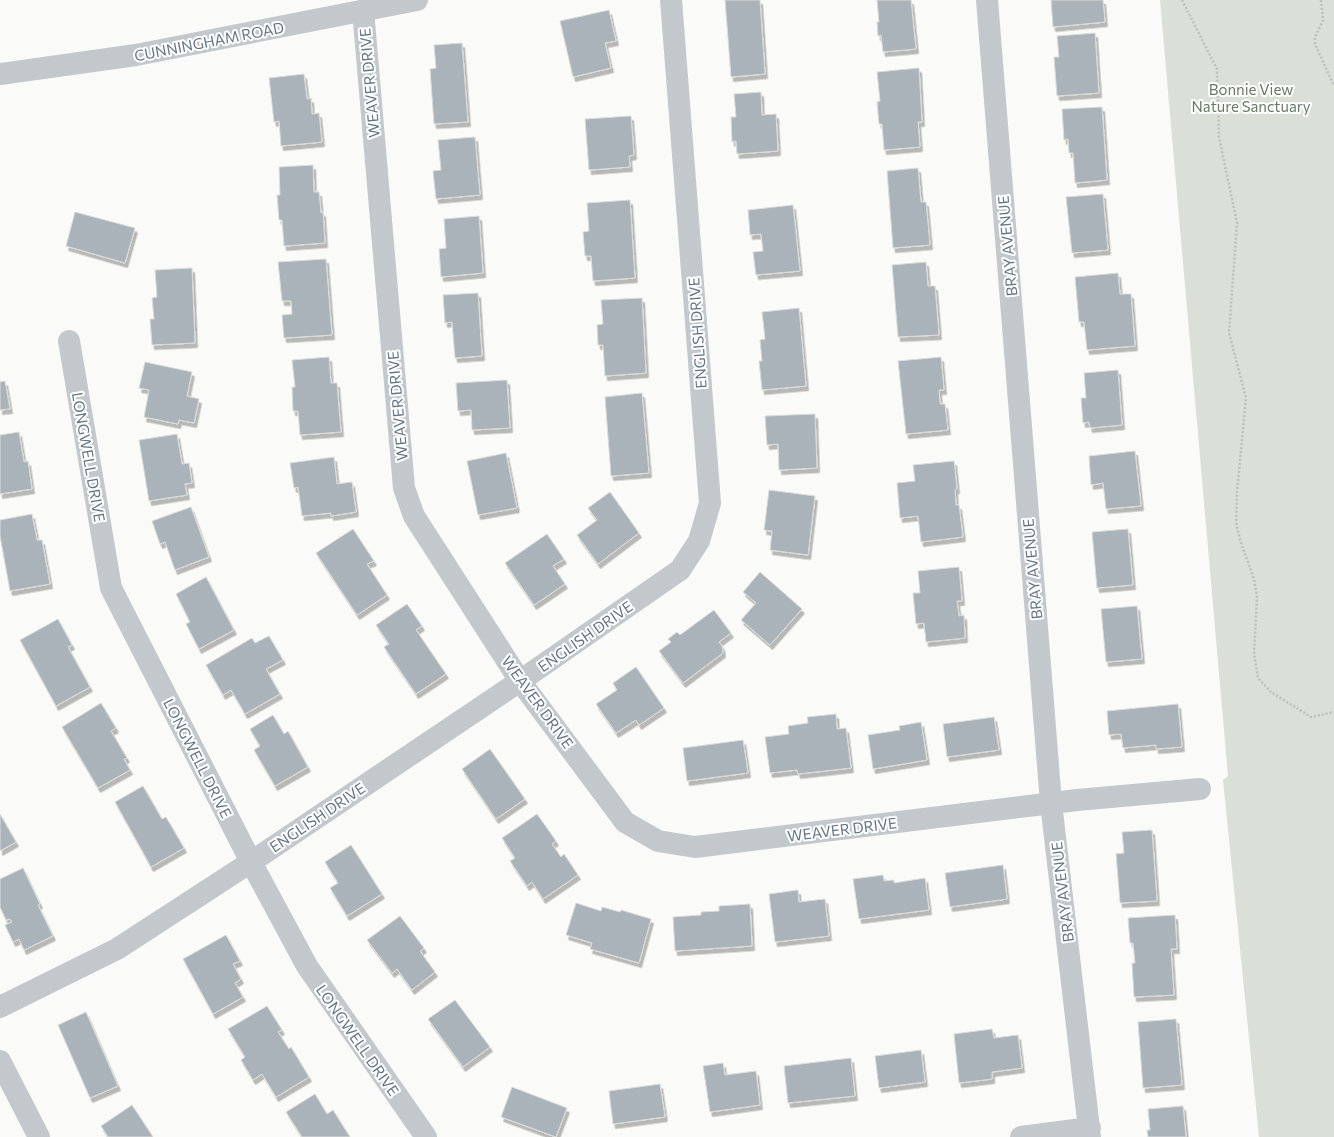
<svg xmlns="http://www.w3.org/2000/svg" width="1334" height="1137" font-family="Commissioner,sans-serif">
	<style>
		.green { fill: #dadfd7 }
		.building { fill: #aab3b9; stroke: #dcdcda; filter: url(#shadow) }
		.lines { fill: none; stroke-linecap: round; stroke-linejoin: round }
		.path { stroke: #bbbfc2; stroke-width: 2.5; stroke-dasharray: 2 2; stroke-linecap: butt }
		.street { stroke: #c3c8cc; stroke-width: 22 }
		.labels { text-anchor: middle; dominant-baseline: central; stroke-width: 4; stroke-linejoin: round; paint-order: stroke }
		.street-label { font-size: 15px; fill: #657683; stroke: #fff }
		.park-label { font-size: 15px; fill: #687a64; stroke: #fff }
	</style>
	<defs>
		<filter id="shadow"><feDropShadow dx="2.5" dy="4.5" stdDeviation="0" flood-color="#0004"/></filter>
	</defs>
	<rect width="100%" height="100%" fill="#fafaf8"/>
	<path class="green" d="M1160 0H1334V1137H1259L1223 780 1228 776Z"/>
	<path class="building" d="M725 0H760L765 74 731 77Z
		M877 0H911L916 49 883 52 881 35 878 36 877 22H879Z
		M1051 0H1103L1105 22 1053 27Z
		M609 10 616 41 605 43 611 68 573 77 560 21Z
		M1095 33 1099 93 1057 96 1054 57H1059L1057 36Z
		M462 43 468 122 434 124 430 69 436 68 434 45Z
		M919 68 922 122H918L920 147 884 150 882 124H879L877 102 880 101 877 72Z
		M304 74 307 99 311 98 312 114 319 113 322 142 281 146 279 121 274 122 269 78Z
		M761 92 762 115 776 114 778 151 737 154 736 141 732 142 731 117H736L734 94Z
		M1102 107 1107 180 1075 183 1073 153H1069L1068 139 1064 140 1062 109Z
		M631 116 634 155 629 156 630 167 589 170 585 119Z
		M475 137 480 195 436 199 433 171 441 170 438 140Z
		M313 165 314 192H319L321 213 323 212 325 243 284 246 282 220H279L277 195H280L279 167Z
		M918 168 921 202H926L930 245 893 248 887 171Z
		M1103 194 1108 250 1072 253 1066 197Z
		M630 200 635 278 593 281 591 256H585L583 232 589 231 587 203Z
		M793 205 800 271 756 275 753 252 763 251 761 234 750 235 748 210Z
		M75 212 135 228 125 263 66 246Z
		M479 216 483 273 441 277 439 249 446 248 444 219Z
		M326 259 332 335 284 338 282 315 292 314 291 301H282L278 262Z
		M926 262 928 286H935L939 335 898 337 892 265Z
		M192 268 195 343 152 345 150 319H154L152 298 157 297 155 270Z
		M1118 273 1120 294H1131L1135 346 1087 350 1084 322H1079L1075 277Z
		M478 293 482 356 455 358 452 322 445 323 443 295Z
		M642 298 646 373 605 376 603 345H598L597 325 603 324 601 300Z
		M799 308 806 386 762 390 759 361H762L760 340 765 339 762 312Z
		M329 357 331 383H337L341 432 300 435 298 411H293L292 387H295L292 360Z
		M941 357 944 390H939L940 404H945L948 430 906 434 898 361Z
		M145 362 192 372 187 396 199 399 194 423 179 420 178 424 144 417 149 390 139 388Z
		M1118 370 1122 425 1090 428 1089 422 1083 423 1081 398H1086L1084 373Z
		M507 380 510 428 472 430 471 410 458 411 456 383Z
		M0 381V382L5 381 10 409 0 410Z
		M642 393 649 473 611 476 605 397Z
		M815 414 817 468 779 470 778 444 767 445 765 416Z
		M19 432 24 462 28 461 32 489 0 494V435Z
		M177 434 182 464 189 463 192 483 185 484 187 495 149 501 139 440Z
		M1135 451 1141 506 1106 509 1103 483 1091 485 1089 456Z
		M506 453 517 508 478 515 467 461Z
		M334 457 337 484 352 482 356 512 331 516V513L302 516 298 487 294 488 290 463Z
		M954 461 957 489 955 490 956 505H959L963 537 921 542 918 516 900 518 897 483 915 481 913 465Z
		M769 490 815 496 808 555 770 550 772 531 764 530Z
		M610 492 639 533 598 564 577 535 597 520 588 508Z
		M191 507 209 557 175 570 165 542 160 544 152 521Z
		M32 514 37 540H42L50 584 10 591 0 536V520Z
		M353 529 374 561 367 564 387 595 357 615 316 553Z
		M1128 529 1133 585 1097 588 1092 532Z
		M547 534 564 559 553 566 565 584 534 605 505 563Z
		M959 567 962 601H957L959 616 964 615 965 638 926 642 924 623 916 624 913 593H920L918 571Z
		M760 572 802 609 770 645 741 620 756 603 743 592Z
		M206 577 234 630 199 649 186 624 190 622 176 594Z
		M407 604 422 626 416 630 446 674 416 694 384 647 389 644 376 625Z
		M1137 606 1142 659 1106 662 1101 609Z
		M714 610 731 633 719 642 722 646 723 653 683 683 659 651 671 642 668 639 677 632 680 635Z
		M58 619 72 645 68 647 90 687 56 706 20 640Z
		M269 636 283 660 266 669 280 694 245 714 231 690 223 695 206 665 252 638 255 643Z
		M636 667 664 708 639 725 636 720 616 733 596 704 617 690 613 683Z
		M101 703 116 728 111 731 127 758 124 759 130 770 98 788 62 727Z
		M1178 704 1182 747 1156 749V745L1123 748 1121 734 1109 735 1107 711Z
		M836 714 837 729 846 728 851 768 798 774 797 770 770 773 765 737 789 734 788 726 808 723 807 717Z
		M273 715 284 734 288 731 308 767 275 786 254 750 260 746 250 729Z
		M994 717 999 750 947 757 943 724Z
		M921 722 927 760 873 769 868 735 900 730 899 726Z
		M743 740 748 773 687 781 683 748Z
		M490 749 525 799 496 819 462 769Z
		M143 786 162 819 166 817 184 848 151 867 115 802Z
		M0 814 16 842 0 851Z
		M537 814 556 841 552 844 561 857 564 854 578 875 543 899 532 882 527 886 510 861 515 858 502 838Z
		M1152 830 1157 901 1120 903 1116 854 1124 853 1122 832Z
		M351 845 382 894 347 916 330 888 338 883 325 862Z
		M1003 865 1007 899 950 907 945 873Z
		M23 868 40 904 38 905 53 936 24 950 19 939 13 942 5 925 12 922 10 919 6 920 0 907V879Z
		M883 875 884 881 894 880V883L925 878 929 910 859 919 853 879Z
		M798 890 799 902 825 899 829 936 775 942 769 894Z
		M576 903 601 911 602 907 620 912 621 910 651 919 639 963 590 949 592 943 566 935Z
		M750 904 752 946 675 951 673 917 701 915V912L719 911V906Z
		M1175 915 1177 949H1171L1174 995 1134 997 1132 963H1135L1133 943H1130L1128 918Z
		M400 916 424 948 420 951 435 972 412 990 397 969 392 973 367 940Z
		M226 935 240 961 233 964 241 979 235 983 243 997 213 1014 183 959Z
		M455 1000 490 1047 463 1067 428 1019Z
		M267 1006 282 1030 278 1032 289 1049 291 1047 309 1077 276 1097 262 1074 253 1080 241 1060 245 1057 228 1029Z
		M86 1012 118 1086 90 1098 58 1025Z
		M1176 1019 1182 1085 1143 1088 1138 1022Z
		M992 1029 994 1038 1018 1035 1022 1068 992 1072V1079L959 1083 954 1034Z
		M921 1050 925 1082 879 1088 875 1056Z
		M851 1058 855 1096 788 1103 784 1066Z
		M723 1063 725 1075 756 1071 760 1105 710 1112 703 1066Z
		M660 1084 665 1117 613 1124 609 1091Z
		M512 1087 567 1108 556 1137 501 1117Z
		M315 1094 327 1114 333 1110 350 1137H302L286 1112Z
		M132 1105 153 1137H108L101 1126Z
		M1183 1106 1186 1137H1148L1147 1130H1150L1148 1109Z"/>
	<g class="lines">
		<path class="path" d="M1182 0 1217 69 1219 137 1237 223 1229 333 1246 398 1237 492 1236 522 1240 540 1254 579 1257 597 1254 654 1258 678 1271 692 1311 717 1334 712
			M1321 0 1323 21 1315 37V44L1334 86"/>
		<path class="street" d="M987 0 1051 803 1090 1137
			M363 10 404 488 414 516 520 681 625 822 658 841 695 847 1077 800 1200 789
			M0 74 136 55 417 0
			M69 341 111 588 251 862 307 966 426 1137
			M0 1007 117 949 251 862 520 681 680 570 699 541 710 503 671 0
			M0 1061 39 1137
			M1021 1137 1090 1128"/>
	</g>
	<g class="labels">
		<g class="street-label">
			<text transform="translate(209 41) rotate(-11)">CUNNINGHAM ROAD</text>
			<text transform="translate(369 83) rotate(-95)">WEAVER DRIVE</text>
			<text transform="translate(1007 246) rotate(-95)">BRAY AVENUE</text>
			<text transform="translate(697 333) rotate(-94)">ENGLISH DRIVE</text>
			<text transform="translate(397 406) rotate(-95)">WEAVER DRIVE</text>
			<text transform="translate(89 457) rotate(80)">LONGWELL DRIVE</text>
			<text transform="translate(1032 569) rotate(-95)">BRAY AVENUE</text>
			<text transform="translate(585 636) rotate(-35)">ENGLISH DRIVE</text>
			<text transform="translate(538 702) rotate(54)">WEAVER DRIVE</text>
			<text transform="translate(198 758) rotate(63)">LONGWELL DRIVE</text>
			<text transform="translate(317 817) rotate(-34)">ENGLISH DRIVE</text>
			<text transform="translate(842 829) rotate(-7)">WEAVER DRIVE</text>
			<text transform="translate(1062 892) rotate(-97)">BRAY AVENUE</text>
			<text transform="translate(358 1040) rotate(55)">LONGWELL DRIVE</text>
		</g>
		<g class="park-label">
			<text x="1251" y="89">Bonnie View<tspan x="1251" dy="17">Nature Sanctuary</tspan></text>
		</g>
	</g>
</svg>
